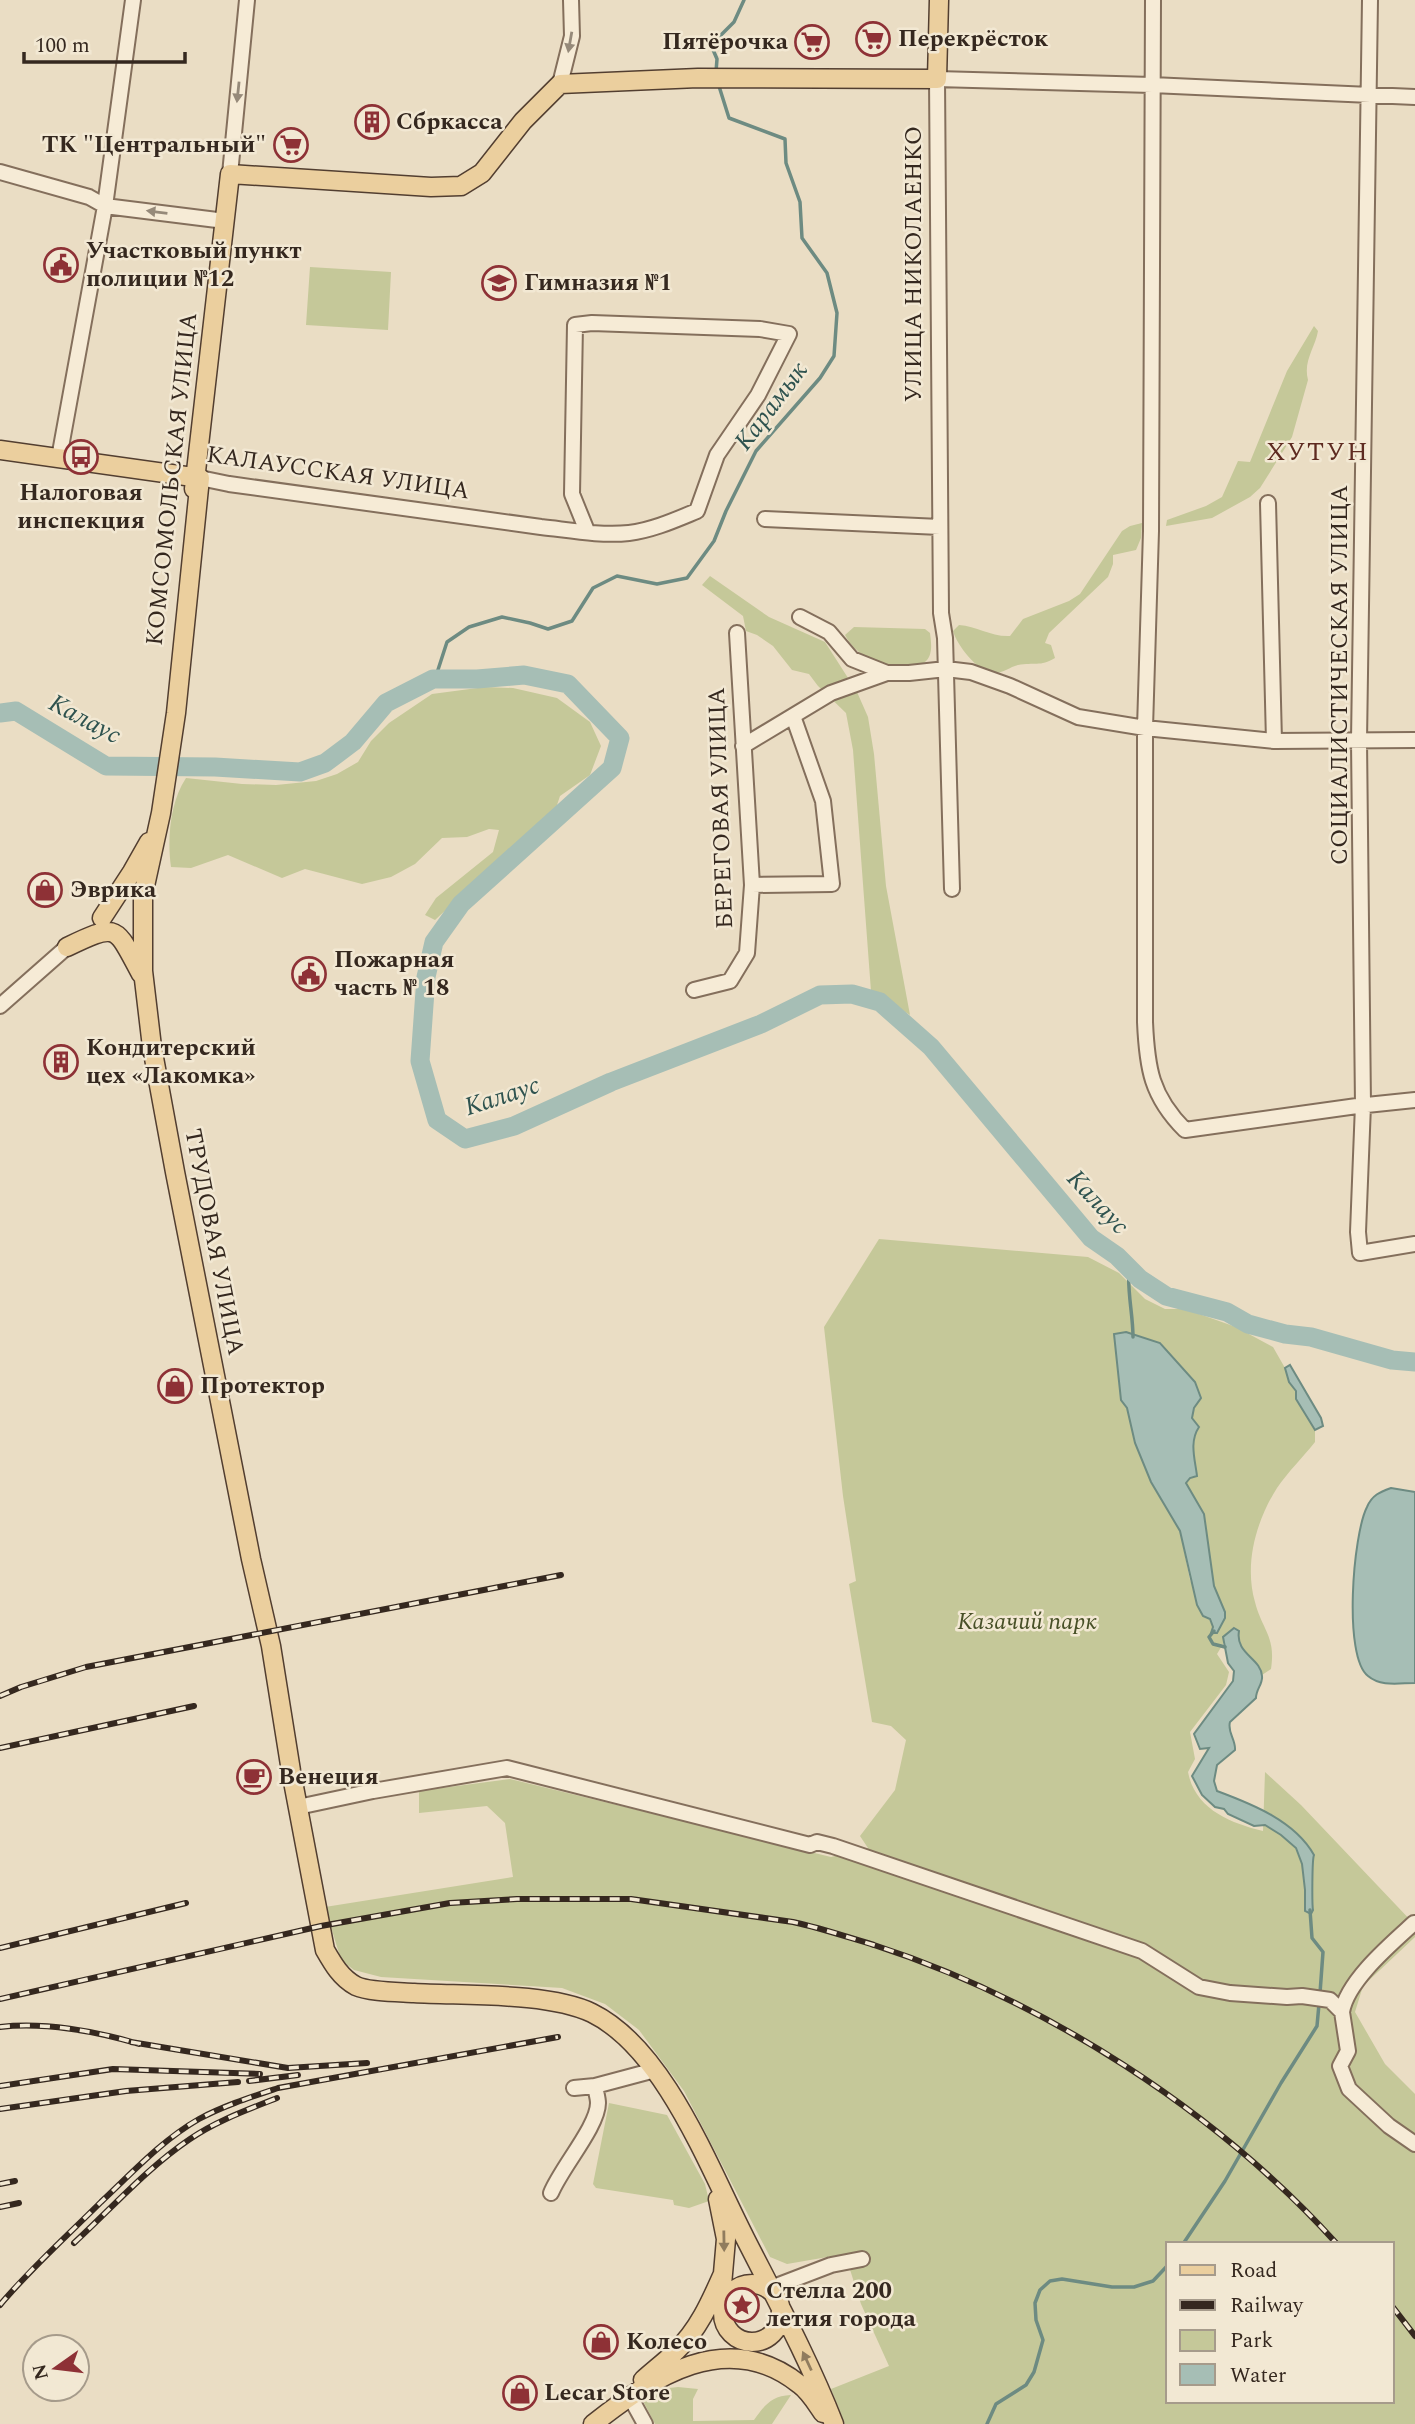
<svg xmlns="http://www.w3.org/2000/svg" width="1415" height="2424" font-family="Spectral,serif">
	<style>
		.green { fill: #c5c899; fill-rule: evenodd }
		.water { fill: #a6beb5; stroke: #6d8b82; stroke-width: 2 }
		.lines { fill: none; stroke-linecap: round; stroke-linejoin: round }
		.stream { stroke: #6d8b82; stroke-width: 3.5 }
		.river { stroke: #a6beb5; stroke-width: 19 }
		.minor-casing { stroke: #846f5c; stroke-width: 18 }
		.major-casing { stroke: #523e30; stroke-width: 21 }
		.minor { stroke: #f6ebd6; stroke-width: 14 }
		.major { stroke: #ebcf9e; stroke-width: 18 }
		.rail-casing { stroke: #35281f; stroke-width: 6 }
		.rail { stroke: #f2e8d3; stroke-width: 3.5; stroke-dasharray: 10; stroke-linecap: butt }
		.oneway { fill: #968a7a }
		.oneway2 { fill: #907c5e }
		.labels { text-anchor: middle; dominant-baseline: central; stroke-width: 5; stroke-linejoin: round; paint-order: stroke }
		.poi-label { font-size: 24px; font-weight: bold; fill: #35281f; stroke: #f2e8d3; text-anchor: start }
		.street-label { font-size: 24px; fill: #35281f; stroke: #f2e8d3 }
		.park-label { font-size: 24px; font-style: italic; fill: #485027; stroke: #f2e8d3 }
		.water-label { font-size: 26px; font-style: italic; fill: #2f534f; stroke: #f2e8d3 }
		.neighbourhood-label { font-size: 26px; letter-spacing: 2px; fill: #5e2b21; stroke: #f2e8d3 }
	</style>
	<rect width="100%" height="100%" fill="#eaddc4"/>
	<path class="green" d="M310 267 391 272 388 330 306 325Z
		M1314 326 1318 331C1315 348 1303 361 1308 380L1292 437 1260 488 1250 497 1212 518 1166 526 1167 520 1206 506 1222 497 1238 461 1250 462 1287 371Z
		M1142 523 1141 538 1136 550 1113 555V564L1108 577 1049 633 1045 643 1051 645 1055 658C1040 667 1034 662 1018 665 1009 667 1003 674 992 673 977 671 957 645 953 631L959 625C977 626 991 637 1010 636L1023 619 1069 601 1080 594 1122 531 1130 526Z
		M710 576 769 617 825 642 857 692 868 717 874 754 886 886 910 1015 871 991 853 750 846 713 818 686 809 674 792 670 773 646 757 635 746 631 743 616 702 585Z
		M854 627 925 629 930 633C931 641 933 653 927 660 922 666 917 664 911 664 908 664 904 666 900 666 878 668 855 654 845 635Z
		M485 687 513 688 557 698 590 722 601 746 590 775 560 796 556 808 435 920 425 915 436 898 493 852 499 830 489 829 467 837 442 838 415 864 391 877 362 884 305 869 282 878 228 855 191 868 171 867C167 839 170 802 186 778L242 784 276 785 316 781 337 774 358 762 371 741 389 723 432 694Z
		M879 1239 1088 1257 1119 1273 1145 1299 1165 1309H1185L1236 1327 1273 1347 1285 1368 1289 1382 1296 1391V1399L1315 1430V1442C1303 1457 1288 1472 1277 1488 1256 1521 1244 1564 1255 1602 1262 1630 1276 1636 1271 1669L1262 1675C1257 1661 1244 1653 1237 1639L1223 1637V1644L1217 1654 1229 1672 1226 1685 1190 1732 1195 1759 1188 1772C1195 1809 1230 1823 1263 1831L1265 1772 1301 1805 1415 1925V1937L1363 1986 1355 2012 1385 2064 1415 2094V2424H845L831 2389 889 2366 861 2304 845 2254 787 2264 770 2257 684 2091 639 2030 605 2004 562 1988 381 1977 354 1970 341 1960 325 1907 513 1877 505 1823 487 1806 419 1813V1791L510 1779 831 1857 868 1848 860 1836 895 1790 906 1740 891 1726 872 1722 849 1584 856 1581 843 1496 824 1327ZM1126 1332 1161 1343 1201 1398C1187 1418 1196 1417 1194 1436 1193 1449 1195 1462 1197 1475L1190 1478 1185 1483 1204 1514 1214 1586 1225 1612 1213 1627 1190 1580 1180 1531 1151 1482 1135 1443 1127 1408 1121 1400 1114 1334ZM1168 2244H1392V2401H1168Z
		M609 2103 667 2115 705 2184 709 2201 689 2208 674 2205 673 2200 596 2188 593 2184Z
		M678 2387 698 2389 693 2399V2421L754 2420C765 2405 771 2396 791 2395L772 2424H655L643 2401 660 2389Z"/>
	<path class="water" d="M1126 1332 1160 1343 1195 1382 1201 1398 1194 1408 1192 1418 1199 1427C1189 1442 1195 1459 1197 1476L1190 1478 1186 1483 1204 1514 1214 1586 1225 1612V1618L1217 1633H1211L1213 1627 1210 1619 1203 1616 1197 1605 1180 1531 1151 1482 1135 1443 1127 1408 1121 1400 1114 1334Z
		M1290 1365 1321 1418 1323 1426 1315 1430 1296 1399V1391L1289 1382 1285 1368Z
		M1391 1488 1415 1492V1683C1399 1683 1381 1687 1368 1676 1343 1657 1353 1534 1367 1507 1372 1495 1380 1492 1391 1488Z
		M1234 1628 1239 1631C1235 1654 1261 1658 1262 1676 1263 1684 1256 1689 1256 1698L1230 1722C1227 1732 1236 1740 1235 1750L1217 1765 1214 1781 1217 1791C1252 1804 1295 1821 1314 1855 1312 1859 1312 1905 1313 1910L1311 1914 1305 1911V1890L1302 1864 1296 1848 1281 1835 1265 1825 1254 1826 1228 1814 1224 1809 1215 1807 1202 1795 1192 1776 1209 1748 1200 1749 1194 1734 1233 1681 1234 1671 1228 1663 1223 1637Z"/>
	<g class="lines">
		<path class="stream" d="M716 72 717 59 711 45 734 22 744 0
			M435 679 447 642 469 627 502 617 530 623 548 629 572 621 593 588 617 576 657 584 687 578 714 541 726 511 756 451 820 378 834 356 837 313 827 273 802 238 800 202 786 163 785 139 729 118 718 83
			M1129 1269C1127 1292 1133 1314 1133 1337
			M1214 1631 1209 1637 1213 1644 1225 1647
			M1310 1910 1312 1938 1323 1952 1320 1993
			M1183 2244 1225 2181 1281 2083 1317 2026 1319 2004
			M987 2424 996 2404 1026 2385 1034 2372 1043 2340 1036 2320 1035 2303 1040 2290 1050 2281 1062 2279 1112 2287H1134L1153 2281 1168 2265"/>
		<path class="river" d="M0 713 16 711 106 766 215 767 300 772 325 763 353 742 386 703 433 679H477L524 675 568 684 620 738 612 768 461 904 434 942 426 977 420 1061 437 1120 465 1139 514 1126 611 1082 761 1024 820 995 852 994 880 1002 931 1047 1091 1238 1117 1256 1140 1279 1166 1296 1227 1312 1248 1324 1285 1334 1311 1337 1392 1360 1415 1362"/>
		<g class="minor-casing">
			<path id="minor" d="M1153 0 1151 531 1145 728V1022C1147 1068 1151 1096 1185 1130L1357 1106 1415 1100
				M1370 0 1359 741 1363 1105 1358 1232 1360 1253 1415 1244
				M560 84 572 36 571 0
				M0 172 89 197 105 206 225 221
				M230 174 247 0
				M59 458 105 206 133 0
				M200 478 229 484 541 527C569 530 600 536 629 533 653 530 675 520 697 511L717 455 758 395 789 334 760 329 592 323 575 325 572 494 587 531
				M1268 503 1274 741
				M765 519 940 527
				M800 617 829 632 852 659 887 673
				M743 746 831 693 887 673H909L946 669 971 672 1010 686 1078 717 1145 728 1274 741 1415 740
				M752 885 832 884 823 801 793 716
				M952 889 945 638 941 613 937 79 1152 85 1415 97
				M694 990 730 981 747 953 752 885 737 633
				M0 1006 67 947
				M298 1807 373 1791 507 1768 810 1845 817 1842 833 1846 1142 1951 1199 1987 1230 1993 1287 1997 1302 1996 1330 2000 1342 2012 1348 2051 1340 2066 1349 2089 1389 2126 1415 2144
				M1342 2012C1347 1981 1391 1944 1414 1923
				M574 2088 595 2086 655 2070
				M551 2193C561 2168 598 2126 598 2103 598 2098 596 2092 595 2086
				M771 2288 831 2265 862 2259
				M629 2395 645 2424"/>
		</g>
		<g class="major-casing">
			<path id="major" d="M0 450 200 478 176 713 161 813 143 895V971L152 1047 175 1172 251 1559 271 1646 291 1771 325 1950C333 1964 341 1978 356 1986 369 1992 399 1992 414 1993 464 1996 548 1992 592 2013 665 2049 709 2168 745 2238 776 2299 809 2360 834 2424
				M194 489 230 174 431 187 461 186 482 173 523 121 560 84 698 78 937 79 939 0
				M102 918 132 872 149 842
				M67 947C119 922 115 926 141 974
				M718 2199 726 2239 722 2285
				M723 2313a29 29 0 1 1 58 0a29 29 0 1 1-58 0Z
				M643 2380C654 2370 666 2361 676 2351 698 2330 710 2303 722 2276
				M593 2424C653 2377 727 2327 799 2384 809 2391 816 2403 823 2413"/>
		</g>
		<use href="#minor" class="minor"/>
		<use href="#major" class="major"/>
		<g class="rail-casing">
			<path id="rail" d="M0 1696 21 1687 86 1667 561 1575
				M0 1748 194 1706
				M0 1948 186 1903
				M0 1999 321 1926 450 1903 517 1899H631L793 1922C821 1928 847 1937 874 1945 1044 2000 1217 2111 1337 2244
				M0 2027C44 2022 96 2031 139 2044
				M131 2042 288 2068 367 2063
				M249 2081 298 2075
				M0 2086 113 2069 260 2074
				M0 2109 126 2091 238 2082
				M0 2184 15 2181
				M0 2207 19 2203
				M74 2243C112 2208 147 2168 190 2139 216 2121 247 2110 277 2098
				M0 2305C31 2268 67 2236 101 2202 132 2173 162 2140 199 2119 223 2106 251 2097 278 2088L558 2037
				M1392 2306 1415 2336"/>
		</g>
		<use href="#rail" class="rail"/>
	</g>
	<defs><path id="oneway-solid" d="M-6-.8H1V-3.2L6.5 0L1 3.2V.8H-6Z" transform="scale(1.75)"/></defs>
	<g class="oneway">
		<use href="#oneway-solid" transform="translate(570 42) rotate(100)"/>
		<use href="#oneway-solid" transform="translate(238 92) rotate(96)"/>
		<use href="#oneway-solid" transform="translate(157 212) rotate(-173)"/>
	</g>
	<g class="oneway2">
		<use href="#oneway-solid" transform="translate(724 2241) rotate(89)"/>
		<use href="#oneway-solid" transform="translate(807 2361) rotate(-115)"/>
	</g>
	<defs>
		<g id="supermarket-ring" transform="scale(1.75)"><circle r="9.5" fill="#f2e8d3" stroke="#8e3136" stroke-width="1.5"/><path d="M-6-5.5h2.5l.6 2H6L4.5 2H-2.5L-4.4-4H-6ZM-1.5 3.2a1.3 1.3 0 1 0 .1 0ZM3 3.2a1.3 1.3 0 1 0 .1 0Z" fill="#8e3136"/></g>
		<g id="building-ring" transform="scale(1.75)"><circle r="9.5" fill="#f2e8d3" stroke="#8e3136" stroke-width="1.5"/><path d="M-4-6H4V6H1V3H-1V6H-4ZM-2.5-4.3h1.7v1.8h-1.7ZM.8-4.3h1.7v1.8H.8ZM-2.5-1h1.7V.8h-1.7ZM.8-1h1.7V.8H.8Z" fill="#8e3136"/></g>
		<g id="civic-ring" transform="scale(1.75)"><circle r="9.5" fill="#f2e8d3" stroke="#8e3136" stroke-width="1.5"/><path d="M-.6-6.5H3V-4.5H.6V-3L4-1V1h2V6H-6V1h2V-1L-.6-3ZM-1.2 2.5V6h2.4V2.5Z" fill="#8e3136"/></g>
		<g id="school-ring" transform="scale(1.75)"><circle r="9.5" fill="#f2e8d3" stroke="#8e3136" stroke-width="1.5"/><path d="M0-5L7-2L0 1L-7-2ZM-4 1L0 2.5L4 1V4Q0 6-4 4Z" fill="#8e3136"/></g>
		<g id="bus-ring" transform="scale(1.75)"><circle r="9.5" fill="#f2e8d3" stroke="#8e3136" stroke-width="1.5"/><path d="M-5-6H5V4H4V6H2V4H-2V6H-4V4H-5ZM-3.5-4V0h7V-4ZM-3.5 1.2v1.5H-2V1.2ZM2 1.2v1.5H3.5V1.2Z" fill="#8e3136"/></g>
		<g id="shop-ring" transform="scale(1.75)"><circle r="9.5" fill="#f2e8d3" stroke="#8e3136" stroke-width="1.5"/><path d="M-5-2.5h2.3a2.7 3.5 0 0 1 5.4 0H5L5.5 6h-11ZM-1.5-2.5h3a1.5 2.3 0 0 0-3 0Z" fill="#8e3136"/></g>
		<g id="cafe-ring" transform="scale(1.75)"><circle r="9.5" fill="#f2e8d3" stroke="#8e3136" stroke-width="1.5"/><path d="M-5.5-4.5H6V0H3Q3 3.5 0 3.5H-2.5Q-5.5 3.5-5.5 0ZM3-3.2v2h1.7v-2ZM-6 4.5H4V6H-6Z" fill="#8e3136"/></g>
		<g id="sight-ring" transform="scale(1.75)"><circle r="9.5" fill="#f2e8d3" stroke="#8e3136" stroke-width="1.5"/><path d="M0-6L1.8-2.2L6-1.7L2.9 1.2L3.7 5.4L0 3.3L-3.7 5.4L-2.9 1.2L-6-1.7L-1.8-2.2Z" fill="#8e3136"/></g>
	</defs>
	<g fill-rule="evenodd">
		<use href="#supermarket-ring" x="873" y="39"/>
		<use href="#supermarket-ring" x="812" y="42"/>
		<use href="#building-ring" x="372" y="122"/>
		<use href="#supermarket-ring" x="291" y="145"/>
		<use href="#civic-ring" x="61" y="265"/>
		<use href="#school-ring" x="499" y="283"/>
		<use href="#bus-ring" x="81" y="457"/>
		<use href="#shop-ring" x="45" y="890"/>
		<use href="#civic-ring" x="309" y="974"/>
		<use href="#building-ring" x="61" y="1062"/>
		<use href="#shop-ring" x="175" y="1386"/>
		<use href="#cafe-ring" x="254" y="1777"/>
		<use href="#sight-ring" x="742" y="2305"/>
		<use href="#shop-ring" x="601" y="2342"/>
		<use href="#shop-ring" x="520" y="2393"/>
	</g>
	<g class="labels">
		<g class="poi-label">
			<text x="898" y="39">Перекрёсток</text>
			<text x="788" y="42" text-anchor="end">Пятёрочка</text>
			<text x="396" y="122">Сбркасса</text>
			<text x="266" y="145" text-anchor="end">ТК "Центральный"</text>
			<text x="86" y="251">Участковый пункт<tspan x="86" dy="28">полиции №12</tspan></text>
			<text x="524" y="283">Гимназия №1</text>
			<text x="81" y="493" text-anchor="middle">Налоговая<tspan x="81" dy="28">инспекция</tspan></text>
			<text x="70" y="890">Эврика</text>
			<text x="334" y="960">Пожарная<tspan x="334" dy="28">часть № 18</tspan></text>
			<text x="86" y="1048">Кондитерский<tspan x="86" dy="28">цех «Лакомка»</tspan></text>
			<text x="200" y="1386">Протектор</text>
			<text x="278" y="1777">Венеция</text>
			<text x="766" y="2291">Стелла 200<tspan x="766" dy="28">летия города</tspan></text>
			<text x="626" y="2342">Колесо</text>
			<text x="544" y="2393">Lecar Store</text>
		</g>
		<g class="street-label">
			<text transform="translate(914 264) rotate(-90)">УЛИЦА НИКОЛАЕНКО</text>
			<text transform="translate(338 473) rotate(8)">КАЛАУССКАЯ УЛИЦА</text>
			<text transform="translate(172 479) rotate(-84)">КОМСОМОЛЬСКАЯ УЛИЦА</text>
			<text transform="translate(1340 675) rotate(-90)">СОЦИАЛИСТИЧЕСКАЯ УЛИЦА</text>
			<text transform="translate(721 808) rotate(-92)">БЕРЕГОВАЯ УЛИЦА</text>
			<text transform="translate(214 1242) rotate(79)">ТРУДОВАЯ УЛИЦА</text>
		</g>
		<g class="park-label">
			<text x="1027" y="1622">Казачий парк</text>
		</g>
		<g class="water-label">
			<text transform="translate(771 406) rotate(-53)">Карамык</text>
			<text transform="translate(85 719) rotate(28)">Калаус</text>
			<text transform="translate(502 1096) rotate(-18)">Калаус</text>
			<text transform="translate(1098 1202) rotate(47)">Калаус</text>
		</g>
		<g class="neighbourhood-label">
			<text x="1318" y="452">ХУТУН</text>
		</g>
	</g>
	<rect x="1166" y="2242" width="228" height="161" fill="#f2e8d3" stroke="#a69b8b" stroke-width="2"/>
	<rect x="1180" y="2265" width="35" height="10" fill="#ebcf9e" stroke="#a69b8b" stroke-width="2"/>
	<text x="1230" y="2277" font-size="21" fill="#35281f">Road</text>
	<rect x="1180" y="2300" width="35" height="10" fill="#35281f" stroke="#a69b8b" stroke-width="2"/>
	<text x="1230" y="2312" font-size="21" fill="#35281f">Railway</text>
	<rect x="1180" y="2330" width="35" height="21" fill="#c5c899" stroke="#a69b8b" stroke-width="2"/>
	<text x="1230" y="2347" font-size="21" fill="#35281f">Park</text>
	<rect x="1180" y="2364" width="35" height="21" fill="#a6beb5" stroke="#a69b8b" stroke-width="2"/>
	<text x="1230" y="2382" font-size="21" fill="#35281f">Water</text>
	<g transform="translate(56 2368) rotate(256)"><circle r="33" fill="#f2e8d3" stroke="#a69b8b" stroke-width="2"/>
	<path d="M0-5L12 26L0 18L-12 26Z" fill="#8e3136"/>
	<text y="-10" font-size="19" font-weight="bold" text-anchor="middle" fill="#35281f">N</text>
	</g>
	<path d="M24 52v10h161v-10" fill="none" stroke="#35281f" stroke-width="3.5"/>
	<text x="35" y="52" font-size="21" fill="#35281f" stroke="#f2e8d3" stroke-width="5" paint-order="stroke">100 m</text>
</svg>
